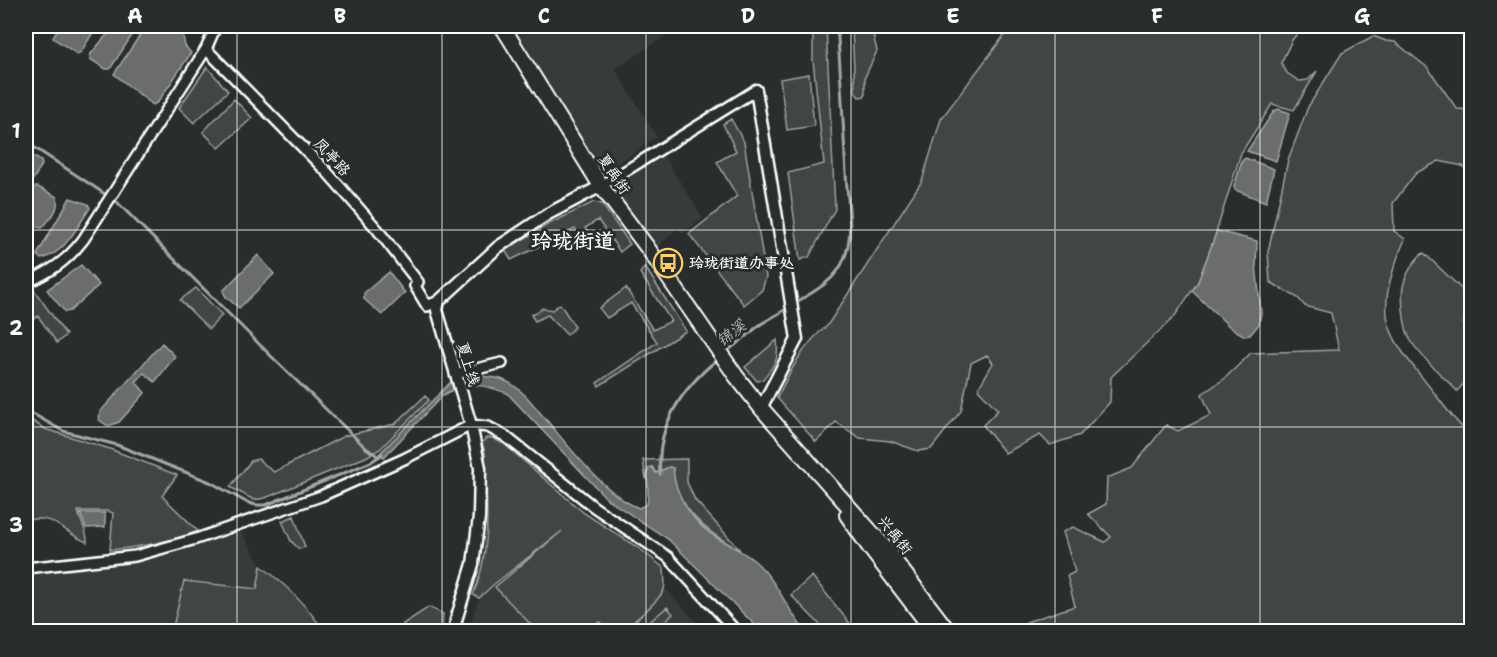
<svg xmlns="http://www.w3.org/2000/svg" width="1497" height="657" font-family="'Shantell Sans','LXGW WenKai TC',sans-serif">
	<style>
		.built { fill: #373a3b }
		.green { fill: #414445; stroke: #a0a2a2; stroke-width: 1.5 }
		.water { fill: #6a6c6d; stroke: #a6a7a7; stroke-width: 1.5 }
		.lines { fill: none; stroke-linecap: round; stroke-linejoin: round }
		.stream { stroke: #a6a7a7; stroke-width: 3 }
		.minor-casing { stroke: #fff; stroke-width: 14 }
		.tertiary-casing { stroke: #fff; stroke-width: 15 }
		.primary-casing { stroke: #fff; stroke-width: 18 }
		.minor { stroke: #2a2d2e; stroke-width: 9 }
		.tertiary { stroke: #2a2d2e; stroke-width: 10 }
		.primary { stroke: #2a2d2e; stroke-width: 14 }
		.grid { fill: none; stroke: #fff; stroke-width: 1.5; stroke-opacity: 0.55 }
		.labels { text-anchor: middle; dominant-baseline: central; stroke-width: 6; stroke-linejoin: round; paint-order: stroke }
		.street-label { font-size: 15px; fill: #fff; stroke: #2a2d2e }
		.poi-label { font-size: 15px; font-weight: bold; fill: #fff; stroke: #2a2d2e; text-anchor: start }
		.water-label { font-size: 16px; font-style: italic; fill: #b4b6b6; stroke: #2a2d2e }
		.district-label { font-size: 21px; font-weight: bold; fill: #fff; stroke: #2a2d2e }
		.neatline { fill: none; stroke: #fff; stroke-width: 2 }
		.grid-label { font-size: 20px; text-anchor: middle; font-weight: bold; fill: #fff }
	</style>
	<rect width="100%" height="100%" fill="#2a2d2e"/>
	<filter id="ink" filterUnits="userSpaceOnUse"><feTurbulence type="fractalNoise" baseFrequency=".0167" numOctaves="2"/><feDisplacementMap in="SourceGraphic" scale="12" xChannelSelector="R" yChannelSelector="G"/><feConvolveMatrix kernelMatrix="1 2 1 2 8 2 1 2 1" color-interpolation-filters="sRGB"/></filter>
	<g filter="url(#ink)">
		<path class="built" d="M534 26H681L615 69 657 137 602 174 518 35Z
			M662 153 703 218 683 234 677 229 654 250 612 192 611 187Z
			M584 513 640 549 664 568 665 588 702 628 719 629 722 631 467 632 479 598Z
			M241 531 261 566 257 589 179 599 172 631 26 632V574L123 564 183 550Z"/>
		<path class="green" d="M813 26H826L835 209 809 257 800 260 788 173 824 164 813 60Z
			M852 26H871L877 51 865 77V96L859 97 855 92Z
			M1015 26H1304L1292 40 1281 63 1287 73 1299 81 1308 80 1317 71 1294 110 1272 104 1241 153 1213 242 1198 282 1174 317 1111 377 1110 402 1080 435 1050 445 1040 435 1005 453 983 425 998 410 978 389 993 363 987 355 971 363 961 411 931 449 918 451 890 441 860 438 836 422 816 442 777 398C789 373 804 343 827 326L922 181 941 119 1003 37Z
			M1373 36 1386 41 1395 42 1428 68 1457 109 1471 110V176L1463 166 1439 161 1416 173 1393 203 1394 231 1405 239C1394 265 1380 300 1390 328 1398 351 1418 371 1432 390 1442 403 1458 426 1471 435V631H1434L1419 628 1418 632 1029 631 1026 622 1075 606 1067 576 1075 572 1063 532 1073 527 1105 542 1111 537 1088 514 1106 504 1107 478 1132 468 1166 425 1178 431 1211 415 1202 394 1224 379 1251 353 1339 350 1331 313 1305 306 1298 298 1270 282 1268 252 1288 160 1308 107 1342 53Z
			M207 67 228 91 194 123 179 108Z
			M809 74 814 126 787 130 780 79Z
			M234 99 252 118 219 148 203 132Z
			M731 119 744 142 766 277 762 290 744 305 689 234 737 196 717 162 736 151 723 124Z
			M594 202 602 204 630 244 620 252 598 220 585 228 592 238 586 242 575 229 511 260 505 250 547 225Z
			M1424 253 1471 298V303L1466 309 1463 325H1471V376L1457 391C1444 377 1418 355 1410 339 1404 328 1400 295 1404 283 1406 274 1416 257 1424 253Z
			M645 267 686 331 599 386 597 383 657 342 631 303 607 318 599 308 626 288 653 330 671 321 640 273Z
			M32 287 66 335 57 343 38 316 26 325V290Z
			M196 288 222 315 209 329 180 300Z
			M560 304 575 327 567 335 548 315 535 321 531 315 543 308 552 310Z
			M777 340C779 361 775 364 762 380L757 381 745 367Z
			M425 396 429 400 380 449 366 457 265 498 254 500 230 487 251 461 258 459 274 472 344 436 395 424Z
			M26 417 45 429 110 449 177 475 162 496 198 531C171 542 139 547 110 550L113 513 108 511H78C80 523 88 531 87 542 66 535 51 511 26 521Z
			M486 438H492L504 444 584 513 640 549 664 568C664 575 666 583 664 589 662 599 632 623 623 631H613L600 622 591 631H537L495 587 562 531 493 585 479 598 473 595C493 548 486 502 485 452L482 443Z
			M687 459V482L695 500 740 550C708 534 674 507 673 468L669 467 656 473 652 467 648 469 646 479 643 460Z
			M294 516 305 547 299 549 291 541 282 521Z
			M261 566C285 584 307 606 324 631H172L184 581 257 589Z
			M812 576 856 631H826L791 595Z
			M429 607 443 614 442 631H401L403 624Z
			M667 607 673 614 655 631H639Z"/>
		<path class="water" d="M59 26H97L81 52 77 54 53 38Z
			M114 26H138L110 69H106L90 59V55Z
			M146 26H181L185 46 191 53 158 102 153 105 114 74Z
			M1278 109 1290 113 1276 161 1247 151 1274 111Z
			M28 153 41 161 42 165 26 191V154Z
			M1245 158 1274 169 1266 202 1235 190 1234 186 1242 161Z
			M35 187H38L57 197C60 211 50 218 42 228L27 225 26 226V203Z
			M70 198 88 204 90 208C77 227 65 254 41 259L37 255Z
			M1217 231 1257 241 1256 265 1261 313 1259 324 1250 335 1245 336 1231 328 1192 291 1198 282Z
			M258 255 274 274 239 308 226 297 223 291Z
			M81 265 99 285 70 311 65 312 47 290Z
			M389 272 405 293 382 315 364 299V293Z
			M162 343 175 356 155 382 144 373 136 382 145 393 119 422 108 426 99 420 100 412Z
			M468 375C479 376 491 376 501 379 518 385 531 401 542 415 566 442 605 496 639 508L647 504C650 492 646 481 648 469L652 467 656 473 669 467 673 468C674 495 695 526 719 539 732 547 747 553 758 564 778 583 787 610 805 631L760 630 668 539 607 499 507 393C482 384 467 381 443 395L384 457 379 454 450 383Z
			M80 513H105V527L86 528Z"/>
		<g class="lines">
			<path class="stream" d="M911 26H919
				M26 142 117 202 270 355 366 448 379 457
				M793 304C812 293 836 281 844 259 855 233 847 201 846 173 843 124 841 74 837 26
				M725 353 761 324 788 308
				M26 410 63 431 117 445 210 482 246 502 256 505H266L371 462 382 454
				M660 474C656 426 682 388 718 359"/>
			<g class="minor-casing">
				<path id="minor" d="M206 49 327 172 377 229 418 282 415 286 427 306 439 301
					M601 186 756 90
					M26 283C51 271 66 262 83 240L206 49 216 26
					M455 374 502 363
					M26 568 135 556 196 539 321 496 404 459 471 425 488 427 505 436 594 507 668 557 737 632"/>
			</g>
			<g class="tertiary-casing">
				<path id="tertiary" d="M756 90 797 339 761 408
					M455 632 456 620 473 564 479 517 480 468 471 425 437 310 439 301 498 247 548 214 601 186"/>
			</g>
			<g class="primary-casing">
				<path id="primary" d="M502 26 601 186 647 247 736 376 761 408 881 543 949 632
					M847 515 870 548 934 632"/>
			</g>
			<use href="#minor" class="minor"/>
			<use href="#tertiary" class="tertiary"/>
			<use href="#primary" class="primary"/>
		</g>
	</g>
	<path class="grid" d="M237 26V632M442 26V632M646 26V632M851 26V632M1055 26V632M1260 26V632M26 230H1472M26 427H1472"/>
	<defs>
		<g id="bus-ring" transform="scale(1.5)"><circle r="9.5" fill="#2a2d2e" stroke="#ffd166" stroke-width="1.5"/><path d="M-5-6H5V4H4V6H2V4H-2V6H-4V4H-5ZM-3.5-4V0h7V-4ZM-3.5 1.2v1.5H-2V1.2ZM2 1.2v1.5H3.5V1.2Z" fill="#ffd166"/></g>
	</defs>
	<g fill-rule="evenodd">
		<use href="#bus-ring" x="668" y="263"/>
	</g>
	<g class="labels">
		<g class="street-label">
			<text transform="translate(332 157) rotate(47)">凤亭路</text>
			<text transform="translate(614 174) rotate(56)">夏禹街</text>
			<text transform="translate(468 364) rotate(73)">夏上线</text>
			<text transform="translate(895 535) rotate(51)">兴禹街</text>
		</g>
		<g class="poi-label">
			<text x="689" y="263">玲珑街道办事处</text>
		</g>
		<g class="water-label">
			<text transform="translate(731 333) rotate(-39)">锦溪</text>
		</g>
		<g class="district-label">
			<text x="573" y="241">玲珑街道</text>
		</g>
	</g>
	<rect width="1497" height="657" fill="none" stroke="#2a2d2e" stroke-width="66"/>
	<rect x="33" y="33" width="1431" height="591" class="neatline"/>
	<g class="grid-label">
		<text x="135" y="23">A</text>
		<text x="340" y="23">B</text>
		<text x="544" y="23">C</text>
		<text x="748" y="23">D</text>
		<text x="953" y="23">E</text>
		<text x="1157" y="23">F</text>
		<text x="1362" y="23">G</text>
		<text x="16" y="138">1</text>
		<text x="16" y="335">2</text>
		<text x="16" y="532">3</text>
	</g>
</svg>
